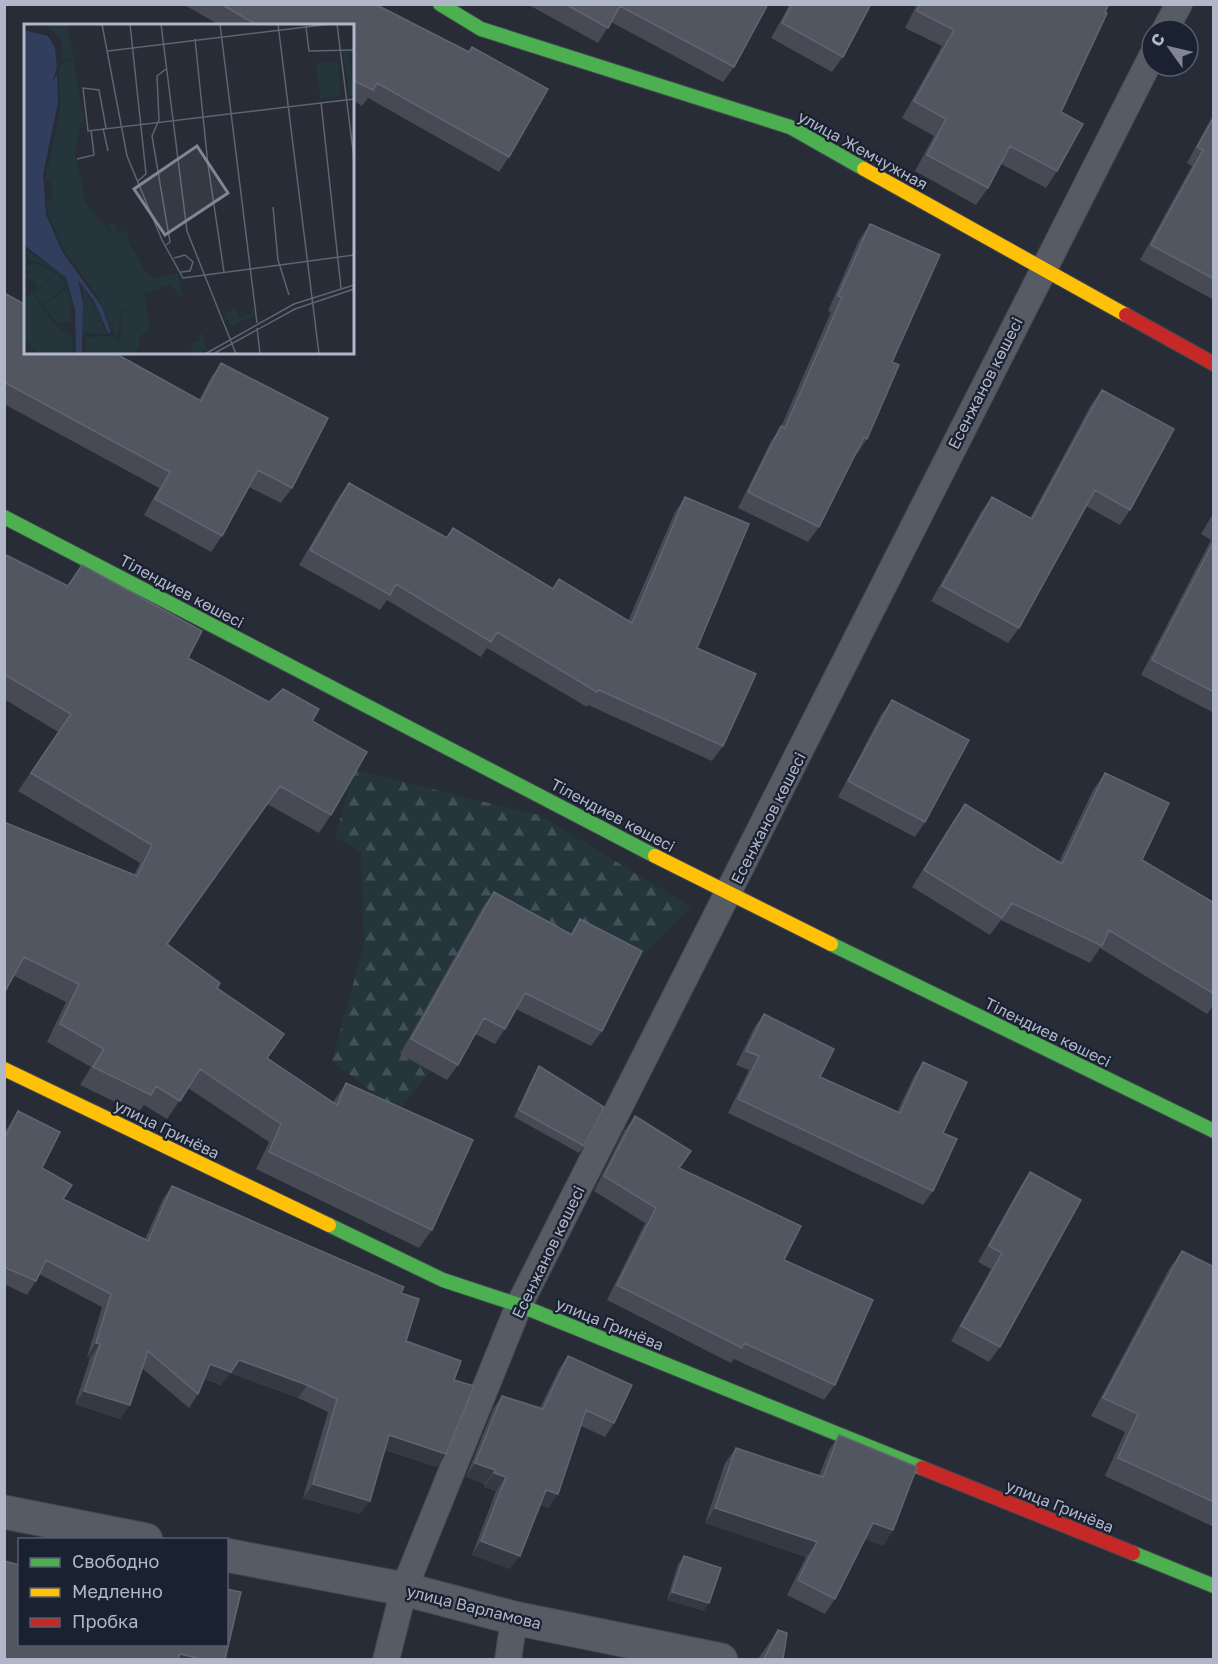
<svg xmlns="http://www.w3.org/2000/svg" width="1218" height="1664" font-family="'Golos Text',sans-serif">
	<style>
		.forest { fill: url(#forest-firs) }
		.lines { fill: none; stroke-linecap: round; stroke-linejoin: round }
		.lane-casing { stroke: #43474f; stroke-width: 28 }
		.street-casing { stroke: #43474f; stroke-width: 35 }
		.fast-casing { stroke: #43474f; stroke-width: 16 }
		.slow-casing { stroke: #43474f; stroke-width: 16 }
		.jam-casing { stroke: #43474f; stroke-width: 16 }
		.lane { stroke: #575b64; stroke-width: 26 }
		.street { stroke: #575b64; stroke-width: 33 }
		.fast { stroke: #4caf50; stroke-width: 14 }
		.slow { stroke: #ffc107; stroke-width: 14 }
		.jam { stroke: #c62828; stroke-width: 14 }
		.wall { fill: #474a55 }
		.shaded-wall { fill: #353943 }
		.building { fill: #525661; stroke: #616571; stroke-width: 1.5 }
		.labels { text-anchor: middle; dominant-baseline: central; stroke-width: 4.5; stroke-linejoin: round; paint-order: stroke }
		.street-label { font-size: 16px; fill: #b0b7c8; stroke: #1a2131 }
		.inset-road { fill: none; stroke: #5e6470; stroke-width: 1.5 }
		.view { fill: #808695; fill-opacity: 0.15; stroke: #808695; stroke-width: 3 }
		.inset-edge { fill: none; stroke: #b0b7c8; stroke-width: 3 }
	</style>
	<defs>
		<pattern id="forest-firs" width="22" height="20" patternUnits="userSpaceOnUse" patternTransform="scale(1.5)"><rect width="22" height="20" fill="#24363c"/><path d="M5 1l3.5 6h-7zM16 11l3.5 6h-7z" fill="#415157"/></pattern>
	</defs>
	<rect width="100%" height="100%" fill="#272c36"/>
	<path class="forest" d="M354 770 539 815 691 907 631 966 569 934 430 1071 398 1112 332 1061 364 945 361 852 335 837Z"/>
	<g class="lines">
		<g class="lane-casing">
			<path id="lane" d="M1165 30 1179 4
				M386 1660 404 1589 519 1305 1152 56
				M508 1660 514 1618"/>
		</g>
		<g class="street-casing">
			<path id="street" d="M4 1512 146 1540
				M226 1555 404 1589 514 1618 721 1660"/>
		</g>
		<g class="fast-casing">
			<path id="fast" d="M440 4 481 29 790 127 864 169
				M4 517 655 856
				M831 944 1214 1131
				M329 1225 443 1280 519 1305 922 1468
				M1133 1553 1214 1586"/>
		</g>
		<g class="slow-casing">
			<path id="slow" d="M864 169 1126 315
				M655 856 831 944
				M4 1069 329 1225"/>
		</g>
		<g class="jam-casing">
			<path id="jam" d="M1126 315 1214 364
				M922 1468 1133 1553"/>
		</g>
		<use href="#lane" class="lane"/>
		<use href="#street" class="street"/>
		<use href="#fast" class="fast"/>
		<use href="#slow" class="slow"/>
		<use href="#jam" class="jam"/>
	</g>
	<path class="wall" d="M183 4H375L469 52 472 47 509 157 499 172 368 98 362 106 352 100V26H221Z
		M527 4H768L734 67 723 82 611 22 598 43Z
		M790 4H871L843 57 832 72 771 38Z
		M917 4H1109L1061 112 1057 171 1046 188 1001 164 988 188 976 205 915 171 934 136 902 118 942 46 905 28Z
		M1214 113V300L1140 260 1192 166 1187 163Z
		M870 224 892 362 867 439 857 454 856 453 819 527 808 542 738 508 771 441 781 427 831 312 828 311 859 240Z
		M4 293 199 400 210 379 221 363 292 488 281 503 249 487 222 536 211 552 144 515 159 488 4 404Z
		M1102 390 1130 510 1120 525 1086 506 1019 628 1008 643 931 601 981 512 992 497 1030 518 1091 405Z
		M349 483 446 537 453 528 553 588 559 579 628 621 675 512 685 497 697 648 723 746 712 761 588 705 587 707 487 648 481 657 387 600 380 610 299 565 338 498Z
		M1214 512V713L1141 675 1211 540 1201 534Z
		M4 554 188 658 269 702 312 721 331 815 319 833 267 804 167 944 217 988 267 1058 333 1102 346 1083 432 1230 419 1248 256 1169 269 1142 188 1088 167 1119 144 1105 138 1113 80 1085 91 1067 47 1042 66 1002 14 976 4 994V822L134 875 140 863 18 791 58 732 4 699Z
		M892 700 925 822 915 837 838 797 881 715Z
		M1105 773 1142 860 1214 903V1005L1207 1014 1100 948 1090 963 1001 920 990 935 912 887 953 821 965 804 1059 862 1093 790Z
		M494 892 570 934 580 919 602 1031 591 1046 516 1009 505 1029 495 1044 475 1034 458 1065 447 1080 400 1054 483 907Z
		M764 1014 820 1077 897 1112 914 1076 923 1062 943 1133 933 1191 923 1205 728 1113 749 1070 736 1065 754 1028Z
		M539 1066 584 1146 579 1153 514 1117 534 1074Z
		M18 1111 42 1168 63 1199 145 1239 163 1199 172 1186 401 1293 406 1341 454 1380 437 1467 385 1450 360 1514 303 1498 328 1412 298 1398 230 1373 221 1385 204 1379 198 1394 189 1408 142 1368 120 1419 75 1404 90 1358 87 1357 102 1307 39 1274 36 1281 27 1295 4 1284V1133L9 1125Z
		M635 1116 679 1168 784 1260 835 1385 824 1400 734 1359 731 1363 607 1300 645 1223 594 1191 624 1131Z
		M1030 1172 1000 1347 989 1362 951 1341 991 1269 978 1262 1020 1187Z
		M1182 1251 1214 1267V1527L1105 1476 1125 1432 1091 1416 1169 1269Z
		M568 1356 614 1423 605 1437 581 1426 549 1508 540 1505 510 1569 472 1555 496 1491 484 1487 485 1484 466 1477 493 1409 502 1396 540 1408 559 1369Z
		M839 1435 893 1530 883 1546 865 1539 835 1599 825 1614 787 1595 806 1557 705 1523 725 1463 736 1448 819 1476 829 1450Z
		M684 1556 704 1611 667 1600 678 1564Z
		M778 1630 783 1659H758Z"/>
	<path class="shaded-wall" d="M96 1343 100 1344 90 1358 87 1357Z
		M239 1360 307 1385 298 1398 230 1373 221 1385 200 1378 210 1364Z
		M84 1391 130 1405 120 1419 75 1404Z
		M389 1435 446 1454 437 1467 380 1448Z
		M475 1463 495 1470 485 1484 466 1477Z
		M494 1473 506 1477 496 1491 484 1487Z
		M313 1484 370 1501 360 1514 303 1498Z
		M546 1490 558 1494 549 1508 536 1504Z
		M715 1508 817 1542 806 1557 705 1523Z
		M873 1523 893 1530 883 1546 863 1538Z
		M481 1541 520 1556 510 1569 472 1555Z
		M672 1592 709 1603 704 1611 667 1600Z
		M180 1654 201 1659H176Z"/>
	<path class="building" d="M221 4H375L469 52 472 47 548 89 509 157 377 83 373 90 352 80V26H259Z
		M565 4H768L734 67 620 6 608 28Z
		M792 4H871L843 57 782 23Z
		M920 4H1109L1105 12 1107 13 1061 112 1083 124 1057 171 1010 146 988 188 927 155 946 119 914 101 954 30 917 11Z
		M1214 117V279L1151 245 1203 150 1197 147Z
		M870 224 940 255 892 362 899 365 867 439 864 437 819 527 748 492 781 426 785 428 842 297 838 296Z
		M4 293 26 305V352H113L201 401 221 363 328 418 292 488 258 470 222 536 155 499 170 472 4 382Z
		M1102 390 1174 429 1130 510 1095 490 1019 628 942 586 992 497 1032 519Z
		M349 483 447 538 453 528 553 589 559 579 632 623 685 497 749 524 697 648 756 674 723 746 599 690 597 692 497 632 491 642 396 584 390 595 310 550Z
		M1214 541V692L1152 660Z
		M4 554 68 586 82 565 202 631 188 658 269 702 283 689 319 709 312 721 367 752 331 815 280 786 167 944 220 983 217 988 284 1034 267 1058 337 1105 346 1083 473 1140 432 1230 269 1152 281 1124 200 1069 180 1101 156 1086 151 1095 93 1067 104 1049 60 1024 79 984 24 957 4 993V822L137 876 152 845 31 773 71 714 4 674Z
		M892 700 969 740 925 822 848 781Z
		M1105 773 1169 803 1142 860 1214 903V994L1109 930 1102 946 1012 903 1002 918 924 870 965 804 1062 864Z
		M494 892 572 935 580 919 642 951 602 1031 525 993 505 1029 484 1018 458 1065 411 1039Z
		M764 1014 834 1049 820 1077 900 1113 923 1062 967 1082 943 1133 957 1139 933 1191 738 1099 759 1056 746 1051Z
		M539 1066 604 1107 584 1146 519 1110Z
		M18 1111 60 1132 42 1168 72 1185 63 1199 148 1241 172 1186 404 1287 401 1293 419 1299 406 1341 461 1361 454 1380 474 1386 446 1454 389 1435 370 1501 313 1484 337 1399 307 1385 239 1360 231 1372 210 1364 198 1394 148 1351 130 1405 84 1391 100 1344 96 1343 111 1294 46 1260 36 1281 4 1267V1140Z
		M635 1116 691 1151 679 1168 801 1226 784 1260 873 1300 835 1385 744 1343 742 1348 617 1285 656 1208 604 1176Z
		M1030 1172 1081 1200 1000 1347 961 1326 1002 1253 989 1246Z
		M1182 1251 1214 1267V1502L1118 1458 1138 1414 1103 1398Z
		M568 1356 632 1385 614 1423 586 1410 558 1494 546 1490 520 1556 481 1541 506 1477 494 1473 495 1470 475 1463 502 1396 543 1409Z
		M839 1435 917 1467 893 1530 873 1523 835 1599 798 1580 817 1542 715 1508 736 1448 823 1477Z
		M684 1556 721 1568 709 1603 672 1592Z
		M4 1561 20 1565V1644H226V1589L241 1592 225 1659H201L180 1654 178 1659H4Z
		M778 1630 787 1633 783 1659H764Z"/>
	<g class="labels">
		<g class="street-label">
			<text transform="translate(863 150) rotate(29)">улица Жемчужная</text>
			<text transform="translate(985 383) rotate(-63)">Есенжанов көшесі</text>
			<text transform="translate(182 591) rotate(28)">Тілендиев көшесі</text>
			<text transform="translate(613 815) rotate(28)">Тілендиев көшесі</text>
			<text transform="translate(768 818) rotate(-63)">Есенжанов көшесі</text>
			<text transform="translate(1048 1032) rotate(26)">Тілендиев көшесі</text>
			<text transform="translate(167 1129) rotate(26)">улица Гринёва</text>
			<text transform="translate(548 1252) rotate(-64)">Есенжанов көшесі</text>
			<text transform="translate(610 1324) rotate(22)">улица Гринёва</text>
			<text transform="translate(1060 1506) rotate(22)">улица Гринёва</text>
			<text transform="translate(474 1607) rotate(14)">улица Варламова</text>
		</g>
	</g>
	<g transform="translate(24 24)">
		<rect width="330" height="330" fill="#272c36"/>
		<path d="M34 250 43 262 18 281 9 268ZM59 263 75 291 83 310 59 309ZM44 264 48 298 34 300 19 282ZM229 279 231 292 207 302 200 289 212 284 216 294 228 289Z" fill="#24363c"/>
		<path d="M21 0H43L50 34 39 36 36 14ZM330 27V30L324 29 330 70 326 74 319 28ZM49 36 60 98 56 100 51 128 62 179 91 215 84 199 90 200 94 209 103 206 105 219 124 251 133 254 154 249 155 254 158 271 155 273 147 260 120 270 126 305 115 313 116 321 111 330H62V313L88 312 96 317 98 285 106 291 98 283 94 310 91 311 74 273 38 223 24 188 22 176 27 175 29 167 26 158 21 156 36 87 35 48 37 39ZM0 225 38 248 44 259 32 247 6 235ZM8 269 33 303 48 311 49 330H14L0 315V274ZM178 309 182 324 174 330H162L169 326 168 322 157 326 176 315 174 311Z" fill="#24363c"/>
		<path d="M314 37 317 72 296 74 292 39ZM8 239 17 242 33 250 13 264 10 256 0 254 6 249 1 243Z" fill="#24363c"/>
		<path d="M0 6 24 12 31 24 33 43 28 59 33 50 34 79 19 150 22 191 39 229 78 283 87 308 84 309 70 277 54 256 59 279 58 330H52L51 286 42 253 0 221Z" fill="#313e5e"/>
		<path class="inset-road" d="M78 0 103 132 138 216 159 254 330 231M106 0 122 150 114 157M137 0 163 207 212 330M196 0 233 299M254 0 295 330M313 0 330 134M282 3 285 27 330 26M171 15 184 141 200 248M84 27 307 0M297 78 317 264M79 104 84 127M82 104 75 66 59 64 64 107 330 75M53 135 70 131 67 106M249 183 254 236 265 271M142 221 146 218 128 112 135 96 133 52 142 45M150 234 161 231 169 238 166 247 157 248M233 304 236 330M181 330 270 280 330 261M189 330 271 285 330 265"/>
		<path class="view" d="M173 122 204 169 141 211 110 165Z"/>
		<rect width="330" height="330" class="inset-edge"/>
	</g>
	<rect width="1218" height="1664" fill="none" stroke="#b0b7c8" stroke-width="12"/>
	<rect x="18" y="1538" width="210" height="108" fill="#1a2131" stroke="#565d6d" stroke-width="1.5"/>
	<rect x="30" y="1558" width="30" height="9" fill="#4caf50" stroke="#565d6d" stroke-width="1.5"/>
	<text x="72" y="1568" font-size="18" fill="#b0b7c8">Свободно</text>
	<rect x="30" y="1588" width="30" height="9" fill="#ffc107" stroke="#565d6d" stroke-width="1.5"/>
	<text x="72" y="1598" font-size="18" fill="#b0b7c8">Медленно</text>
	<rect x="30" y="1618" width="30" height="9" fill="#c62828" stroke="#565d6d" stroke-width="1.5"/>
	<text x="72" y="1628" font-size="18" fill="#b0b7c8">Пробка</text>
	<g transform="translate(1170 48) rotate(304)"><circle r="28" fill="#1a2131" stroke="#565d6d" stroke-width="1.5"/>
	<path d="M0-4.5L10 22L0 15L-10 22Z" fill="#808695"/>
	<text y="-9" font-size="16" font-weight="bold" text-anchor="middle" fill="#b0b7c8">С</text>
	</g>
</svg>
